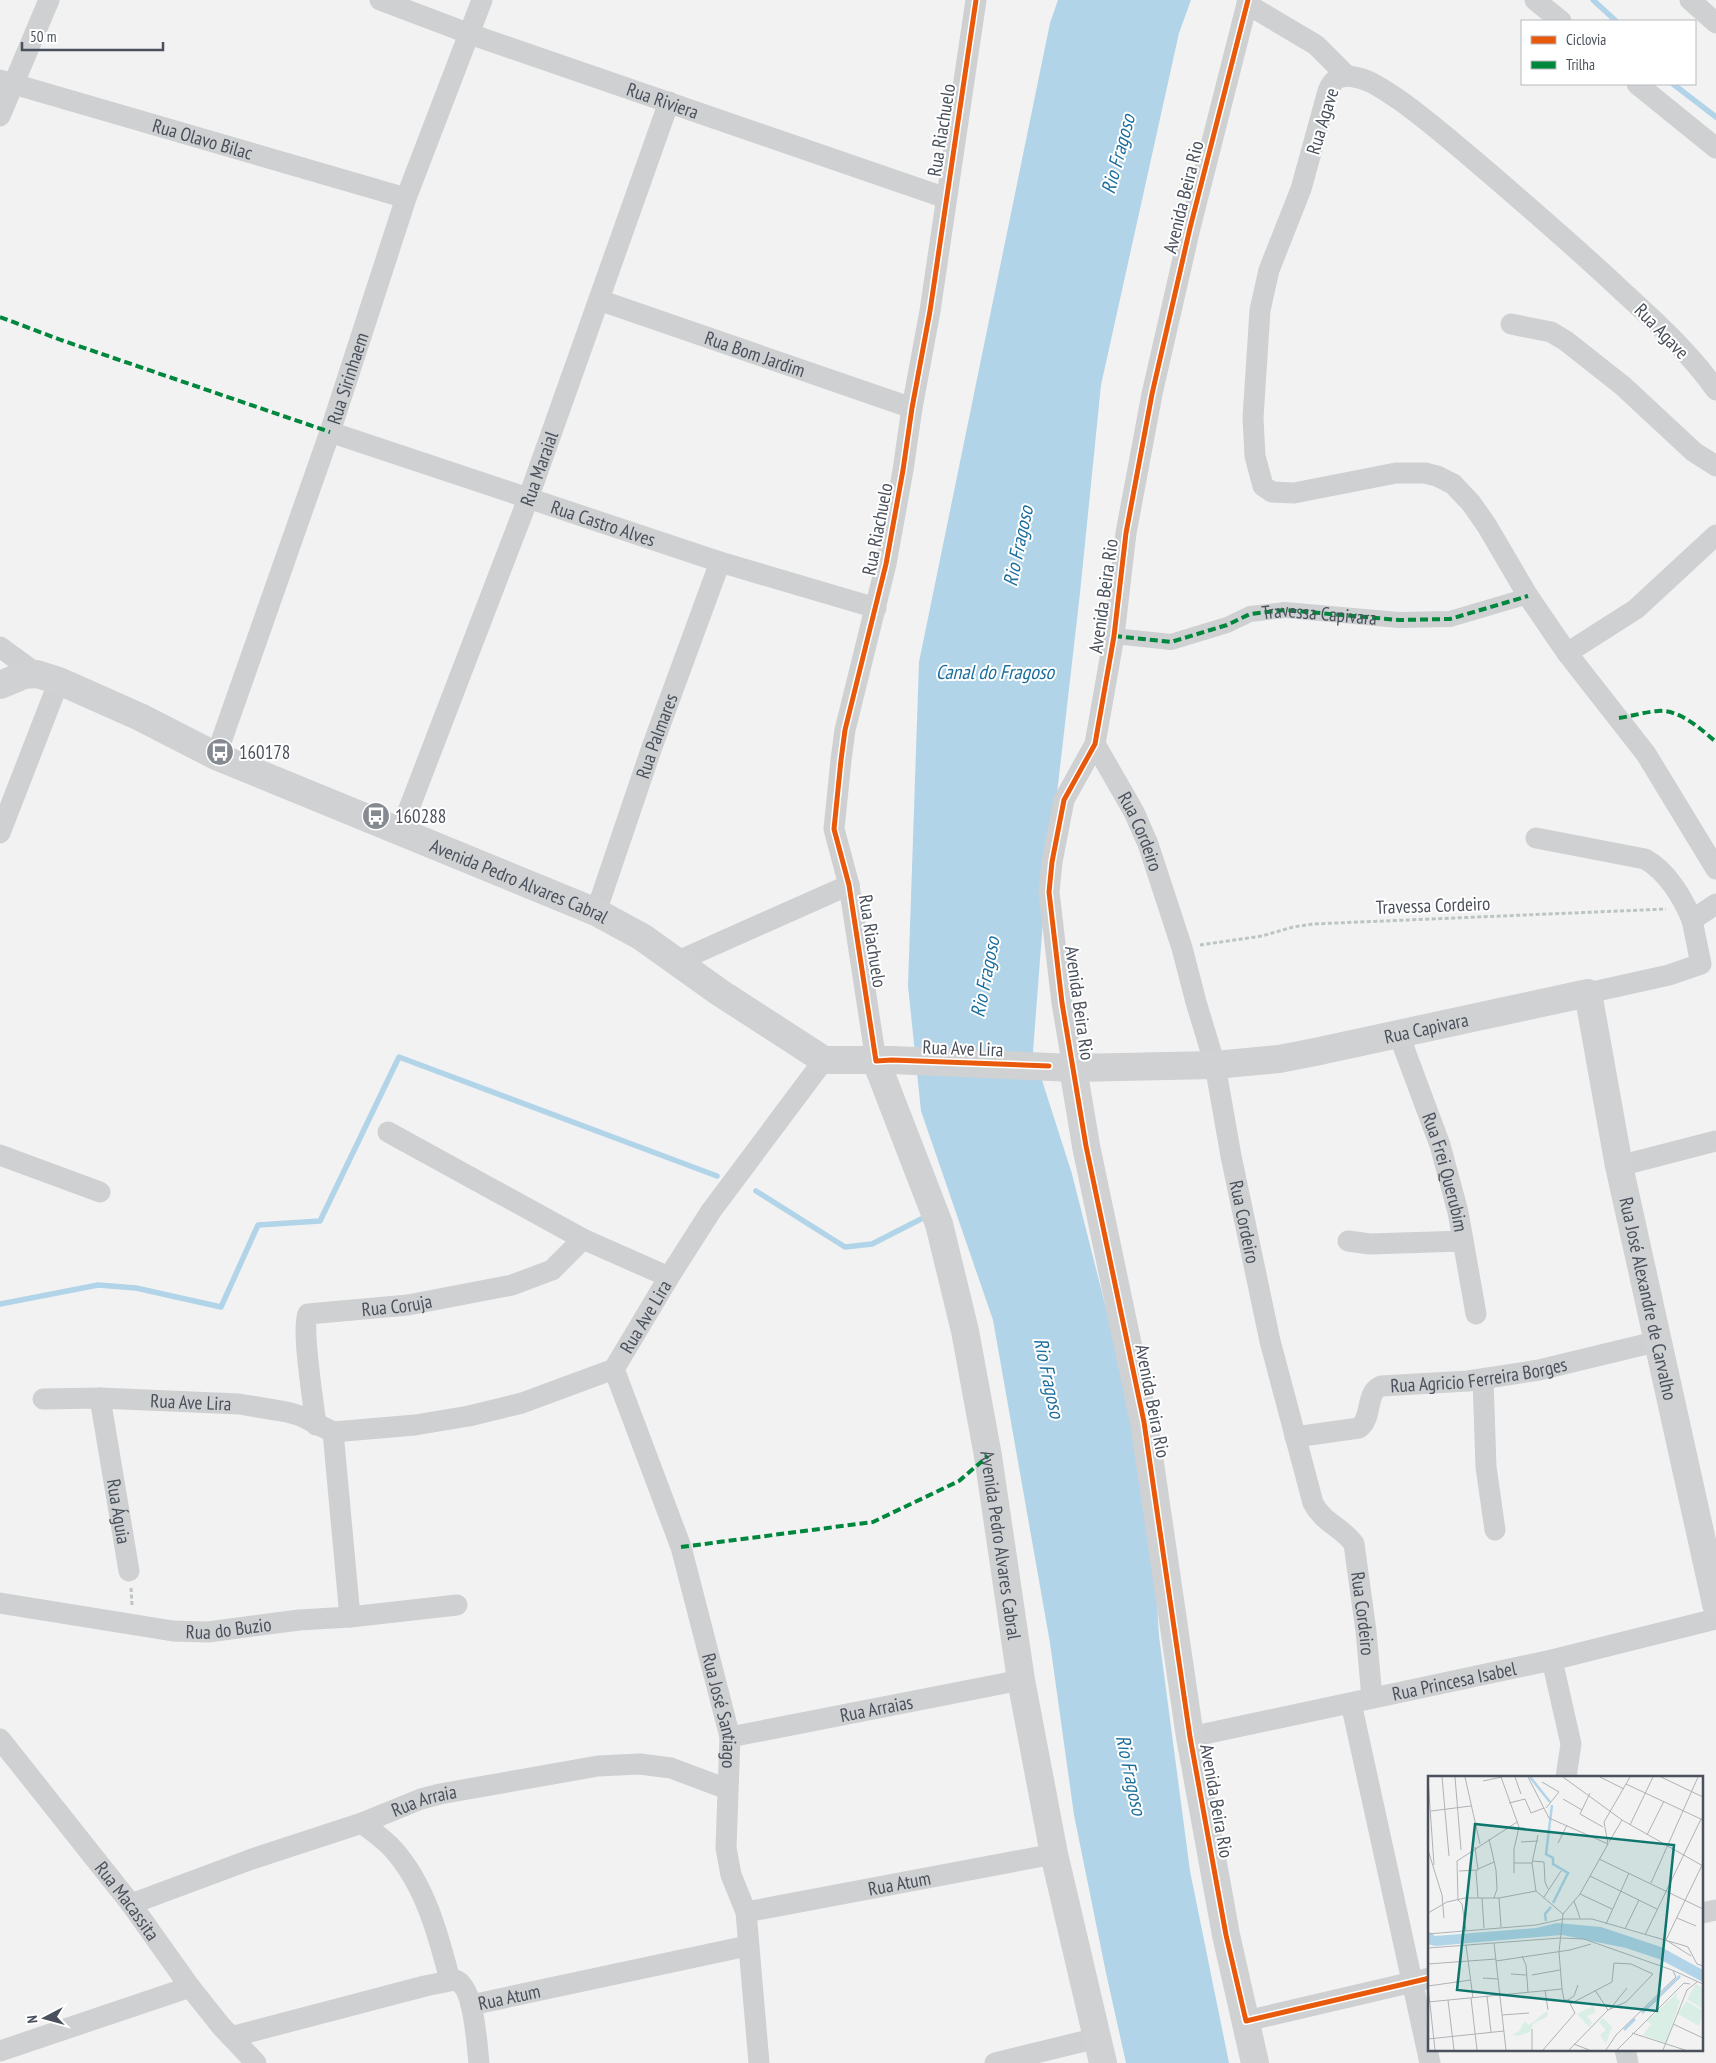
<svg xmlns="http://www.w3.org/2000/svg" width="1716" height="2063" font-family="'PT Sans Narrow',sans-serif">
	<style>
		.water { fill: #b2d4e8 }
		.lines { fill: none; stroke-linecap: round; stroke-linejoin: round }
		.stream { stroke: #b2d4e8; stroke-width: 5.5 }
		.path { stroke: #bcc5c4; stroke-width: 3; stroke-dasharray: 4 2.5; stroke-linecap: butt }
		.pedestrian { stroke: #ced0d2; stroke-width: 16 }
		.minor { stroke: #ced0d2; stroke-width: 21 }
		.secondary { stroke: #cfd1d3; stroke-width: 28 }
		.quiet { stroke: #00873e; stroke-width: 4; stroke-dasharray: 8 4; stroke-linecap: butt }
		.cycleway-casing { stroke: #fff; stroke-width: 8 }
		.cycleway { stroke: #e8590c; stroke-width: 5 }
		.labels { text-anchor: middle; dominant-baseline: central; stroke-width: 4; stroke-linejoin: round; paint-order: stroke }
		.street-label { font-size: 19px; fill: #4a515c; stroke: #fff }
		.poi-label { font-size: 19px; fill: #4a515c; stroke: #fff; text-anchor: start }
		.water-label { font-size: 20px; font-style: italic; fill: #1c6e9d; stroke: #fff }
		.inset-river { fill: none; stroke: #b2d4e8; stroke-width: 2.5 }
		.inset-road { fill: none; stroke: #afb2b6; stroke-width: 1 }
		.view { fill: #0f766e; fill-opacity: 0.15; stroke: #0f766e; stroke-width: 2.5 }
		.inset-edge { fill: none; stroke: #4a515c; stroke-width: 2.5 }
	</style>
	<rect width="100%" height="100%" fill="#f2f2f2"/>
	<path class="water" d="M1058 0H1191L1179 33 1101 385 1080 593 1044 907 1033 1052 1072 1174 1149 1478 1159 1636 1190 1871 1229 2063H1126L1106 1973 1074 1815 1050 1643 993 1320 921 1111 908 986 919 662 1050 23Z"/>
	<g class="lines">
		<path class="stream" d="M1593 0 1616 21
			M1673 84 1716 117
			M756 1191 845 1247 872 1244 921 1219
			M0 1304 98 1285 136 1288 221 1307 258 1225 320 1221 399 1057 717 1176"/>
		<path class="path" d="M1200 945 1262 936 1293 927 1313 924 1666 909
			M131 1588 132 1605"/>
		<path class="pedestrian" id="s1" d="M1114 636 1171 642 1227 625 1250 614 1285 610 1399 620 1450 619 1528 596"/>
		<g class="minor">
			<path id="s2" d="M380 0 470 34 946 198"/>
			<path d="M1535 0 1561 21"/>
			<path d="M1690 0 1716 23"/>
			<path d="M1247 4 1316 45 1347 76"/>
			<path id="s3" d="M0 80 406 198"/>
			<path d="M1637 84 1716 148"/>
			<path d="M0 116 49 0"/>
			<path id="s4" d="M599 300 912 408"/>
			<path d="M1511 324 1551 332 1566 341 1623 386 1694 452 1716 466"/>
			<path d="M1716 390C1690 353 1655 321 1622 291 1581 252 1538 215 1495 178 1463 151 1432 123 1398 99 1385 91 1370 79 1354 77 1341 74 1333 79 1328 91L1301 189 1269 270 1260 310 1253 418 1255 456 1263 486 1272 492 1294 493 1396 473H1425L1437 476 1453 484 1471 503 1487 526 1528 596 1567 653 1646 754 1716 869"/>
			<path id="s5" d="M330 432 720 562 876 608"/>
			<path d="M0 647 37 674"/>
			<path d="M1567 653 1636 609 1716 535"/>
			<path id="s6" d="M1095 744 1134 812 1148 844 1182 948 1196 1002 1215 1065 1231 1156 1270 1341 1313 1503C1324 1524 1341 1526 1354 1544L1366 1631 1372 1698"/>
			<path id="s7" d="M216 756 330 432 406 198 482 0"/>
			<path id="s8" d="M400 832 528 499 669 102"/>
			<path d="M0 833 59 681"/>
			<path d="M1536 838 1645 859C1667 871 1683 898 1692 920"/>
			<path id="s9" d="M596 912 652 747 720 562"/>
			<path d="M676 962 849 885"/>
			<path d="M1588 993 1669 975 1701 964 1692 920 1716 904"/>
			<path id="s10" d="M1399 1035 1440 1145 1458 1212 1476 1314"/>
			<path d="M876 1061 849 885 834 829 841 760 845 730 886 564 903 470 912 408 930 311 976 0"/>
			<path d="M1073 1068 1062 1003 1049 892 1052 862 1064 800 1095 744 1114 636 1126 533 1152 394 1190 228 1248 0"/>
			<path d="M388 1132 583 1239 669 1277"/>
			<path d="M0 1155 100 1192"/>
			<path d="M1619 1166 1716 1141"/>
			<path d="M1348 1241 1370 1244 1463 1241"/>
			<path id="s11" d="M614 1369 681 1547 730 1737 726 1848 731 1875 746 1912 759 2063"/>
			<path d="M1483 1379 1486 1467 1495 1530"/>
			<path id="s12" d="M100 1398 129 1571"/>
			<path id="s13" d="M43 1399 100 1398 239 1404 287 1412 301 1416 333 1432 415 1425 469 1416 522 1403 614 1369 669 1277 711 1211 824 1060"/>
			<path id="s14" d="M316 1425C314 1406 301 1327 308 1314L408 1305 512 1285 552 1270 583 1239"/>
			<path d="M333 1432 350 1617"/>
			<path id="s15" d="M1295 1437 1359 1428C1373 1418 1365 1392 1381 1386L1468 1381 1539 1370 1659 1341"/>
			<path id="s16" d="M0 1603 173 1631 208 1632 299 1620 350 1617 457 1605"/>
			<path d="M1552 1660 1571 1744 1566 1777"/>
			<path d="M1351 1703 1430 2063"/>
			<path id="s17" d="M730 1737 1021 1680"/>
			<path id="s18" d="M1190 1737 1552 1660 1716 1619"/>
			<path id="s19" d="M0 1739 131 1904 190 1987 221 2026 256 2063"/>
			<path d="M362 1823C372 1831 384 1839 392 1848 425 1884 438 1934 450 1980"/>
			<path id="s20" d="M131 1904 252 1859 362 1823 421 1799 440 1794 598 1766 640 1764 671 1768 727 1789"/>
			<path id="s21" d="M746 1912 1054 1854"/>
			<path d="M1702 1913 1716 1910"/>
			<path id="s22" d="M471 2005 747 1946"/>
			<path d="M1246 2021 1430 1978"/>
			<path d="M231 2037 425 1986 455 1980C474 1985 477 2045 479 2063"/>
			<path d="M1625 2049 1628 2063"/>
			<path d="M0 2051 190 1987"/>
			<path d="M995 2063 1097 2038"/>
		</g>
		<g class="secondary">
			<path id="s23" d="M0 685 24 675 37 674 59 681 140 717 216 756 596 912 642 937 719 992 824 1060H892L1073 1068 1215 1065 1279 1059 1315 1052 1588 993 1619 1166 1716 1604"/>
			<path id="s24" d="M876 1061 939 1224 965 1331 988 1456 1021 1680 1054 1854 1103 2063"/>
			<path d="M1073 1068 1086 1146 1144 1422 1190 1737 1226 1935 1255 2063"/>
		</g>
		<path class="quiet" d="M0 317 61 340 330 432
			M1114 636 1171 642 1227 625 1250 614 1285 610 1399 620 1450 619 1528 596
			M1619 718C1632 716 1645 712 1658 711 1679 709 1701 729 1716 742
			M681 1547 873 1522 959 1481 988 1456"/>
		<g class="cycleway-casing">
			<path id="cycleway" d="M976 0 930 311 912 408 903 470 886 564 845 730 841 760 834 829 849 885 876 1061 892 1060 1049 1066
				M1248 0 1190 228 1152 394 1126 533 1114 636 1095 744 1064 800 1052 862 1049 892 1062 1003 1086 1146 1144 1422 1190 1737 1226 1935 1246 2021 1430 1978"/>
		</g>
		<use href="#cycleway" class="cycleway"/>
	</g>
	<defs>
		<g id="bus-disc" transform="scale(1.4375)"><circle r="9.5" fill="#858990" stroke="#fff"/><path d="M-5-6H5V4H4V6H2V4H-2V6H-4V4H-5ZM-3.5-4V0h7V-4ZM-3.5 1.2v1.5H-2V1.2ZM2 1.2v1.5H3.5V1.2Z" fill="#fff"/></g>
	</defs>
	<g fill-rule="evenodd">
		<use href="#bus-disc" x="220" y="752"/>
		<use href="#bus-disc" x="376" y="816"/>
	</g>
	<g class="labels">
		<g class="street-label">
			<text stroke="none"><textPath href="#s2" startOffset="300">Rua Riviera</textPath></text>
			<text transform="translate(1322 121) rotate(-73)">Rua Agave</text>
			<text transform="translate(941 130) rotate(-81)">Rua Riachuelo</text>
			<text stroke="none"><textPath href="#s3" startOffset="211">Rua Olavo Bilac</textPath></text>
			<text transform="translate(1183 197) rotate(-76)">Avenida Beira Rio</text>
			<text transform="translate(1662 331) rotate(46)">Rua Agave</text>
			<text stroke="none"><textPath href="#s4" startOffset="165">Rua Bom Jardim</textPath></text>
			<text stroke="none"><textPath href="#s7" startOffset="400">Rua Sirinhaem</textPath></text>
			<text stroke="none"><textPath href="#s8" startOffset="389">Rua Maraial</textPath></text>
			<text stroke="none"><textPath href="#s5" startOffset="288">Rua Castro Alves</textPath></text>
			<text transform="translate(877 529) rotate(-79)">Rua Riachuelo</text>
			<text transform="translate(1103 596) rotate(-82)">Avenida Beira Rio</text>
			<text stroke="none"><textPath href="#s1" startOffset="211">Travessa Capivara</textPath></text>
			<text stroke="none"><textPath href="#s9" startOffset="186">Rua Palmares</textPath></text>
			<text stroke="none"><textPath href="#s6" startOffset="99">Rua Cordeiro</textPath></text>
			<text stroke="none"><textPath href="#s23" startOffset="564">Avenida Pedro Alvares Cabral</textPath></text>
			<text transform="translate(1433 905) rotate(-2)">Travessa Cordeiro</text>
			<text transform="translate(873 941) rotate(81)">Rua Riachuelo</text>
			<text transform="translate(1080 1003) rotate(82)">Avenida Beira Rio</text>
			<text stroke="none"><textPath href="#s23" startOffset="1525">Rua Capivara</textPath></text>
			<text transform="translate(963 1048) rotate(2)">Rua Ave Lira</text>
			<text stroke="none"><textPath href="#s10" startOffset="145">Rua Frei Querubim</textPath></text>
			<text stroke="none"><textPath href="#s6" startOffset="504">Rua Cordeiro</textPath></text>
			<text stroke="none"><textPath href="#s23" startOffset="2002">Rua José Alexandre de Carvalho</textPath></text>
			<text stroke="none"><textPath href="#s14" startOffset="201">Rua Coruja</textPath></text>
			<text stroke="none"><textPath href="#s13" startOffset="646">Rua Ave Lira</textPath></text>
			<text stroke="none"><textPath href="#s15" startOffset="212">Rua Agricio Ferreira Borges</textPath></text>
			<text transform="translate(1153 1401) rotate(79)">Avenida Beira Rio</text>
			<text stroke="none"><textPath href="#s13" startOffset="148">Rua Ave Lira</textPath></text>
			<text stroke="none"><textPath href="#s12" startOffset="115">Rua Águia</textPath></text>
			<text stroke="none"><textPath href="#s24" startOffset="502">Avenida Pedro Alvares Cabral</textPath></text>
			<text stroke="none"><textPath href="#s6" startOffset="922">Rua Cordeiro</textPath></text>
			<text stroke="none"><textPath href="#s16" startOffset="231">Rua do Buzio</textPath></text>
			<text stroke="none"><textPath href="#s18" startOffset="270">Rua Princesa Isabel</textPath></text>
			<text stroke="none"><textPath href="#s17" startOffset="149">Rua Arraias</textPath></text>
			<text stroke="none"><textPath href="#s11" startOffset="359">Rua José Santiago</textPath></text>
			<text transform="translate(1217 1801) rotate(80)">Avenida Beira Rio</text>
			<text stroke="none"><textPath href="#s20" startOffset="311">Rua Arraia</textPath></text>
			<text stroke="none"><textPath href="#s21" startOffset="156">Rua Atum</textPath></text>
			<text stroke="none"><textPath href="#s19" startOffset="206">Rua Macassita</textPath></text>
			<text stroke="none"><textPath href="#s22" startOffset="39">Rua Atum</textPath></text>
		</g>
		<g class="poi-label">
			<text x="239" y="752">160178</text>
			<text x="395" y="816">160288</text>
		</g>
		<g class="water-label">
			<text transform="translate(1118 154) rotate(-75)">Rio Fragoso</text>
			<text transform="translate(1018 546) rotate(-78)">Rio Fragoso</text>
			<text x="995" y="672">Canal do Fragoso</text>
			<text transform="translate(985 977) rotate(-79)">Rio Fragoso</text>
			<text transform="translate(1049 1378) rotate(78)">Rio Fragoso</text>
			<text transform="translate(1131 1775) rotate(78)">Rio Fragoso</text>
		</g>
	</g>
	<g transform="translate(1428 1776)">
		<rect width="275" height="275" fill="#f2f2f2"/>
		<path d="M268 208 275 212V233L259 223ZM250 216 248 222 252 225 238 267 207 256 215 259 223 248 219 245ZM258 225 275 235 271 250 250 238ZM165 230 168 236 159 240 164 247 161 251 149 238ZM119 235 120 240 105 248 102 256 90 260 84 259 91 255 97 245 101 249ZM175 242 184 251 178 268 172 259 178 254 171 246Z" fill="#d9eee4"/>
		<path d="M129 147 173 151 233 171 275 194V206L231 183 198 172 134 159 7 170 0 168V155L7 160 108 152Z" fill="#b2d4e8"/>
		<path class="inset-river" d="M102 1 122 26M124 29 118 78 125 82V88L140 97 125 127M118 145 117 138 123 131M214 237 252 200M196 254 207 243"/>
		<path class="inset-road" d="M14 1 21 80M27 1 33 74M37 1 52 68M73 1 91 51 86 73V97M87 1 93 18M100 1 121 42 180 68M135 1 194 44 275 90M172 1 196 13M233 1 275 21M0 3 6 89M55 5 74 1M114 6 131 16 118 32M198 8 275 44M162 17 152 38 175 51M135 23 154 34M81 27 97 23 103 37 116 32M3 35 43 30M202 49 225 1M110 59 104 87 108 115 135 138M219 59 236 25M61 63 68 94 69 113 66 122M93 66 110 65M181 66 194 44M130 67 139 49M0 74 14 119 16 142M171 83 275 133M105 85 116 86 117 106 120 113M86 87H104M50 93 66 86M31 95 50 94 47 71M48 95 50 122M162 100 229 133M223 107 270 1M152 118 184 133M116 121 133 95M54 122 56 152M71 122 73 151M146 125 152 142M0 137 19 126 37 122H71L108 115M249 142 268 150M135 143H164L254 169 260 171 269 188 275 190M178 148 201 97M197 153 211 124M38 155 34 128 30 124 29 85 89 46M0 158 108 149 135 143M217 159 273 43M132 162 156 163 244 194 275 208M66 167 78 274M38 169 45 222M0 172 132 162M94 180 98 189 100 216M263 180 238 164 275 87M68 185 142 174 163 168M0 188 68 183M83 198 98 199M104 199 132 194M55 202 70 203M0 210 7 274M0 210 43 204M117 214 120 234M167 214 180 234M59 220 63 256M43 222 49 274M20 224 26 274M140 224 146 220 150 209M0 226 134 213 131 176 135 138 152 118 180 68 176 46 202 1M182 233 199 212M74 239 101 237M245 248 275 262M104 253V274M204 257 257 274M0 263 76 255M146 268 161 274M115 274 147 237 140 224H136L134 213M141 274 180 234 198 226 225 198 203 188 186 187 184 206 142 228M178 274 188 259 248 201 245 195M189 274 256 207 262 208M235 274 259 214 269 206"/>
		<path class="view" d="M47 48 246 69 229 235 29 214Z"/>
		<rect width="275" height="275" class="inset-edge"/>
	</g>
	<rect x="1521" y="20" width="175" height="65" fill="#ffffff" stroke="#b7b9be"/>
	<rect x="1531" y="36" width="25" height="8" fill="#e8590c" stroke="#b7b9be"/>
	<text x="1566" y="45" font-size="15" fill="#4a515c">Ciclovia</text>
	<rect x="1531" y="61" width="25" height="8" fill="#00873e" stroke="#b7b9be"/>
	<text x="1566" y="70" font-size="15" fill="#4a515c">Trilha</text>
	<g transform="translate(45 2018) rotate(264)" stroke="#ffffff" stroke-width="4" paint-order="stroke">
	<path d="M0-4L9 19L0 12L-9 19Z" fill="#4a515c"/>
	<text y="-8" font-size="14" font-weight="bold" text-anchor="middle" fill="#4a515c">N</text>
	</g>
	<path d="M22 42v8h141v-8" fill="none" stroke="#4a515c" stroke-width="2.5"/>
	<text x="30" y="42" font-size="15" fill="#4a515c" stroke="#ffffff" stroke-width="4" paint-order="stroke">50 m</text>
</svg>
